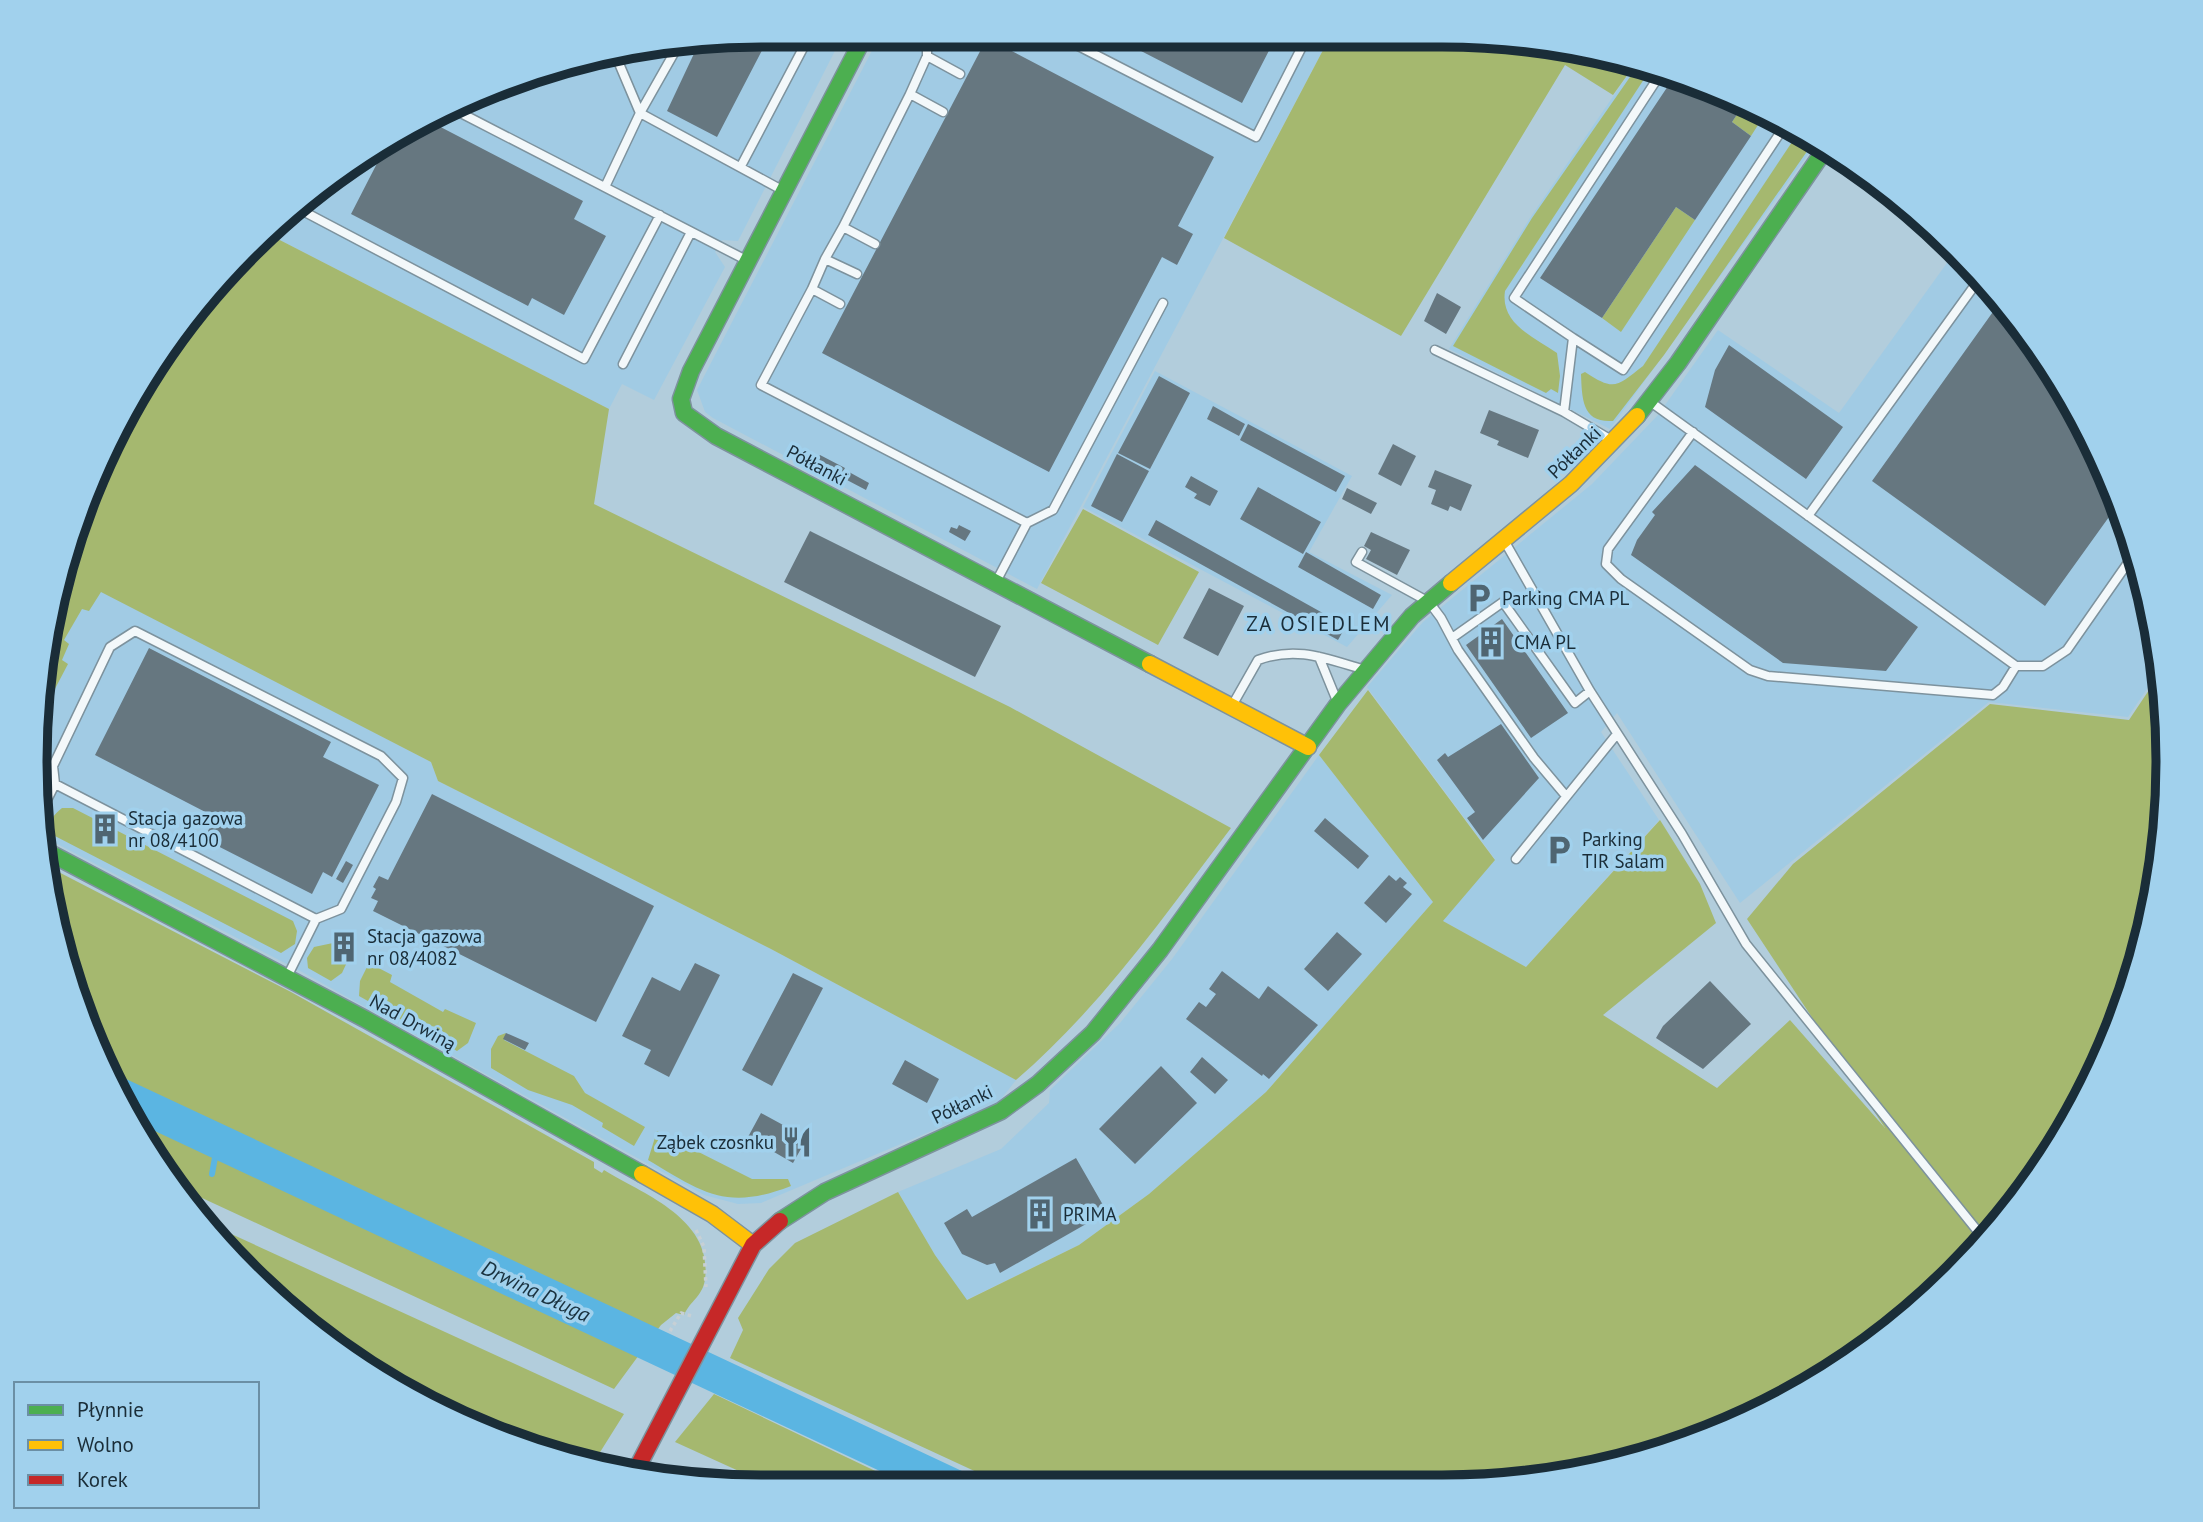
<svg xmlns="http://www.w3.org/2000/svg" width="2203" height="1522" font-family="'PT Sans',sans-serif">
	<style>
		.built { fill: #a1cbe4 }
		.green { fill: #a5b86f }
		.lines { fill: none; stroke-linecap: round; stroke-linejoin: round }
		.stream { stroke: #5bb5e2; stroke-width: 6 }
		.river { stroke: #5bb5e2; stroke-width: 35 }
		.building { fill: #667780 }
		.lane-casing { stroke: #7d929d; stroke-width: 11 }
		.fast-casing { stroke: #7d929d; stroke-width: 19 }
		.slow-casing { stroke: #7d929d; stroke-width: 19 }
		.jam-casing { stroke: #7d929d; stroke-width: 19 }
		.path { stroke: #c7d0d5; stroke-width: 3.5; stroke-dasharray: 3.5 3.5; stroke-linecap: butt }
		.lane { stroke: #f3f8fa; stroke-width: 8 }
		.fast { stroke: #4caf50; stroke-width: 16 }
		.slow { stroke: #ffc107; stroke-width: 16 }
		.jam { stroke: #c62828; stroke-width: 16 }
		.labels { text-anchor: middle; dominant-baseline: central; stroke-width: 7; stroke-linejoin: round; paint-order: stroke }
		.street-label { font-size: 19px; fill: #1a2d38; stroke: #a1d1ed }
		.poi-label { font-size: 19px; fill: #1a2d38; stroke: #a1d1ed; text-anchor: start }
		.neighbourhood-label { font-size: 21px; letter-spacing: 2px; fill: #1a2d38; stroke: #a1d1ed }
		.water-label { font-size: 21px; font-style: italic; fill: #19313e; stroke: #a1d1ed }
		.rim { fill: none; stroke: #1a2d38; stroke-width: 9 }
	</style>
	<rect width="100%" height="100%" fill="#b2cddc"/>
	<path class="built" d="M761 35H843L738 241 722 240 715 252 725 267 654 400 622 384 609 409 270 235 358 157 483 90 573 60Z
		M880 35H1331L1037 589 713 418 705 412 697 390Z
		M1636 63 1676 74 1805 132 1817 142 1610 429 1449 349 1530 218Z
		M1957 249 2046 358 2113 484 2154 620 2159 671 2128 717 1989 702 1740 903 1617 713 1601 732 1659 820 1526 967 1443 921 1495 859 1367 687 1423 622 1592 484 1658 415 1718 330 1839 413Z
		M1155 371 1352 476 1309 552 1392 595 1347 647 1083 507Z
		M66 573 431 762 438 781 771 949 1016 1080 998 1103 761 1203 738 1204 704 1195 302 972 42 836 35 761 41 667Z
		M1319 755 1433 902 1266 1092 1149 1194 1079 1245 966 1300 935 1255 898 1192 1001 1149 1049 1103 1050 1090 1120 1023 1172 959Z
		M743 1472 775 1487 725 1483 728 1478Z"/>
	<path class="green" d="M1331 35C1434 35 1537 36 1636 63L1613 95 1565 65 1401 336 1224 238Z
		M1639 64 1652 67 1505 291C1500 324 1534 337 1557 353L1560 376 1558 393 1551 389 1546 393 1453 346 1532 218Z
		M1744 104 1765 114 1751 136 1732 122Z
		M1800 130 1815 140 1664 355 1613 421C1582 423 1582 399 1581 374L1585 372C1615 392 1617 386 1643 366Z
		M1676 207 1695 220 1621 332 1602 318Z
		M270 235 609 409 594 504 1010 707 1231 828C1164 916 1101 1007 1016 1080L771 949 438 781 431 762 101 592 89 611 82 609 64 640 69 644 62 660 68 664 37 723 41 667 90 483 132 398 215 283Z
		M1083 509 1199 572 1158 645 1041 583Z
		M2159 675 2168 761 2154 903 2113 1039 2045 1165 1955 1275 1846 1364 1763 1412 1583 1473 1442 1487H1009L730 1358 743 1330 738 1318 769 1269 795 1243 898 1192 935 1255 967 1300 1079 1245 1149 1194 1266 1092 1433 902 1319 755 1368 690 1495 860 1443 921 1526 967 1660 820 1700 884 1716 923 1603 1015 1717 1088 1790 1020 1885 1128 1747 919 1793 864 1990 704 2129 720Z
		M62 808H73L293 921 297 931 295 944 281 953 53 835C47 823 53 815 62 808Z
		M45 865 291 992 594 1162V1168L602 1173 604 1170C645 1195 713 1219 705 1279 703 1296 690 1301 684 1315L676 1313 661 1325 614 1389 174 1185C124 1124 103 1061 78 988 64 947 49 908 45 865Z
		M333 943 336 944 333 950 349 958 342 973 331 981 308 968 307 958 314 947Z
		M369 963 392 975 390 982 443 1012 445 1009 476 1023 468 1043 457 1051 359 996 360 981Z
		M506 1033 504 1040 574 1076 585 1093 645 1127 634 1146 602 1127 603 1123 572 1105 528 1090 491 1068V1049L498 1036Z
		M657 1131 752 1179H788L791 1186C727 1211 703 1193 648 1160Z
		M205 1222 624 1414 592 1465 483 1432 357 1364 247 1274Z
		M714 1394 909 1487H774L675 1442Z"/>
	<g class="lines">
		<path class="stream" d="M212 1174 218 1141"/>
		<path class="river" d="M117 1094 955 1487"/>
	</g>
	<path class="building" d="M770 35 717 137 667 111 699 43Z
		M1110 35H1277L1242 103Z
		M987 38 1214 157 1178 226 1193 234 1177 265 1162 257 1049 472 822 353Z
		M1676 74 1744 104 1732 122 1751 136 1695 220 1676 207 1602 318 1540 278Z
		M427 120 583 201 574 219 606 236 564 315 532 298 528 306 351 214 389 140Z
		M1437 293 1461 307 1446 334 1424 321Z
		M2000 302 2046 358 2113 484 2119 503 2045 606 1872 481Z
		M1729 345 1843 427 1806 479 1705 407 1715 370Z
		M1159 376 1190 393 1150 469 1118 453Z
		M1213 406 1245 424 1239 436 1207 419Z
		M1489 410 1539 430 1528 458 1497 445 1499 441 1480 433Z
		M1248 424 1345 476 1336 492 1240 440Z
		M1393 444 1416 456 1401 486 1378 474Z
		M1117 454 1149 471 1122 522 1091 506Z
		M820 455 845 468 841 475 816 461Z
		M1695 465 1918 627 1886 671 1783 663 1631 555 1637 540 1655 515 1652 512Z
		M1435 470 1472 485 1461 511 1450 506 1448 511 1431 504 1436 490 1428 487Z
		M849 472 869 483 866 490 845 479Z
		M1191 476 1218 491 1210 506 1194 498 1197 494 1185 487Z
		M1258 487 1321 522 1303 554 1240 519Z
		M1347 488 1377 503 1371 514 1342 499Z
		M1156 520 1346 626 1338 640 1148 535Z
		M959 525 971 531 965 541 949 532 951 527 957 529Z
		M810 531 1001 626 975 677 784 582Z
		M1371 532 1410 550 1397 575 1366 559 1371 550 1364 546Z
		M1306 552 1381 595 1373 609 1298 567Z
		M1209 588 1244 606 1218 656 1183 638Z
		M1502 619 1568 713 1531 738 1466 645Z
		M149 648 331 742 323 757 379 785 332 877 323 872 312 894 204 839 215 817 95 755Z
		M1501 724 1539 778 1483 840 1467 818 1475 812 1437 760 1445 753 1448 757Z
		M432 794 654 906 596 1022 373 911 378 901 371 898 376 889 373 887 379 876 388 880Z
		M1325 818 1369 856 1358 869 1314 831Z
		M346 861 353 865 343 883 336 879Z
		M1389 875 1396 881 1400 877 1407 883 1403 887 1412 894 1386 923 1364 903Z
		M1337 932 1362 954 1328 991 1304 969Z
		M695 963 720 975 669 1077 644 1064 651 1050 622 1036 652 977 680 991Z
		M1222 971 1259 999 1268 986 1318 1025 1269 1079 1263 1074 1262 1076 1186 1019 1199 1002 1206 1007 1216 994 1209 989Z
		M793 973 823 988 772 1086 742 1070Z
		M1710 981 1751 1024 1703 1069 1656 1038 1663 1026Z
		M506 1033 529 1043 525 1050 503 1039Z
		M1202 1057 1228 1080 1215 1094 1190 1072Z
		M905 1060 939 1079 927 1103 892 1084Z
		M1161 1066 1197 1103 1135 1164 1099 1129Z
		M761 1113 807 1138 793 1163 748 1137Z
		M1076 1158 1107 1212 1000 1273 995 1263 987 1265 962 1254 944 1223 967 1209 972 1217Z"/>
	<g class="lines">
		<g class="lane-casing">
			<path id="lane" d="M927 35V56
				M1057 35 1256 137 1308 35
				M615 54 640 113 678 46
				M910 94 927 56 960 74
				M451 108 746 260
				M741 166 810 35
				M605 187 640 113 782 190
				M299 209 584 359 660 215
				M843 227 910 94 943 112
				M825 259 843 227 875 244
				M812 289 825 259 857 274
				M840 304 812 289 761 385 1027 523
				M1573 338 1623 370 1786 124
				M1435 350 1564 412 1613 441
				M623 364 691 232
				M1652 403 2016 666H2043L2067 650 2134 554
				M1564 412 1573 338 1514 298 1663 70
				M1693 432 1608 549 1606 564 1621 579 1750 670 1768 676 1993 695 2003 687 2016 666
				M1808 516 1980 278
				M1505 542 1590 691 1682 834 1746 944 1984 1239
				M1362 552 1356 562 1429 602 1441 618 1458 650 1534 758 1566 796
				M997 580 1027 523 1053 510 1163 303
				M1452 638 1503 602 1575 703 1590 691
				M1319 657 1337 701
				M1233 704 1258 660C1296 646 1324 658 1362 669
				M35 759 53 766
				M55 784 316 919
				M40 814 55 784 53 766 110 647 135 631 381 756 403 778 396 802 341 909 316 919 288 975
				M1516 859 1617 734"/>
		</g>
		<g class="fast-casing">
			<path id="fast" d="M865 35 691 371 681 399 684 413 716 436 1150 664
				M1637 416 1678 363 1826 148
				M44 850 365 1019 642 1174
				M780 1221 825 1192 1001 1111 1038 1084 1093 1033 1160 950 1338 704 1412 616 1451 583"/>
		</g>
		<g class="slow-casing">
			<path id="slow" d="M1451 583 1571 484 1637 416
				M1150 664 1308 747
				M642 1174 712 1214 753 1245"/>
		</g>
		<g class="jam-casing">
			<path id="jam" d="M634 1474 753 1245 780 1221"/>
		</g>
		<path class="path" d="M696 1230 704 1247 706 1287
			M670 1331 681 1313 692 1316"/>
		<use href="#lane" class="lane"/>
		<use href="#fast" class="fast"/>
		<use href="#slow" class="slow"/>
		<use href="#jam" class="jam"/>
	</g>
	<defs>
		<g id="parking-bare" transform="scale(2.415)"><path d="M-3.5-5.5H1a3.5 3.5 0 0 1 0 7H-1V5.5H-3.5ZM-1-3.4V-.6H.8a1.4 1.4 0 0 0 0-2.8Z" fill="#4f6571" stroke="#a1d1ed" stroke-width="2.5" paint-order="stroke"/></g>
		<g id="building-bare" transform="scale(2.415)"><path d="M-4-6H4V6H1V3H-1V6H-4ZM-2.5-4.3h1.7v1.8h-1.7ZM.8-4.3h1.7v1.8H.8ZM-2.5-1h1.7V.8h-1.7ZM.8-1h1.7V.8H.8Z" fill="#4f6571" stroke="#a1d1ed" stroke-width="2.5" paint-order="stroke"/></g>
		<g id="restaurant-bare" transform="scale(2.415)"><path d="M-5-6h1v4h1v-4h1v4h1v-4h1v5L-1.5 .5V6h-2V.5L-5-1ZM5-6V6H3V1.5H1.5Q1.5-4 5-6Z" fill="#4f6571" stroke="#a1d1ed" stroke-width="2.5" paint-order="stroke"/></g>
	</defs>
	<g fill-rule="evenodd">
		<use href="#parking-bare" x="1479" y="598"/>
		<use href="#building-bare" x="1491" y="642"/>
		<use href="#building-bare" x="105" y="829"/>
		<use href="#parking-bare" x="1559" y="850"/>
		<use href="#building-bare" x="344" y="947"/>
		<use href="#restaurant-bare" x="797" y="1142"/>
		<use href="#building-bare" x="1040" y="1214"/>
	</g>
	<g class="labels">
		<g class="street-label">
			<text transform="translate(1574 452) rotate(-44)">Półłanki</text>
			<text transform="translate(817 465) rotate(28)">Półłanki</text>
			<text transform="translate(413 1022) rotate(29)">Nad Drwiną</text>
			<text transform="translate(962 1104) rotate(-26)">Półłanki</text>
		</g>
		<g class="poi-label">
			<text x="1502" y="598">Parking CMA PL</text>
			<text x="1514" y="642">CMA PL</text>
			<text x="128" y="818">Stacja gazowa<tspan x="128" dy="22">nr 08/4100</tspan></text>
			<text x="1582" y="839">Parking<tspan x="1582" dy="22">TIR Salam</tspan></text>
			<text x="367" y="936">Stacja gazowa<tspan x="367" dy="22">nr 08/4082</tspan></text>
			<text x="774" y="1142" text-anchor="end">Ząbek czosnku</text>
			<text x="1063" y="1214">PRIMA</text>
		</g>
		<g class="neighbourhood-label">
			<text x="1319" y="623">ZA OSIEDLEM</text>
		</g>
		<g class="water-label">
			<text transform="translate(536 1291) rotate(25)">Drwina Długa</text>
		</g>
	</g>
	<path d="M0 0H2203V1522H0ZM761 47H1442A714 714 0 0 1 2156 761V761A714 714 0 0 1 1442 1475H761A714 714 0 0 1 47 761V761A714 714 0 0 1 761 47Z" fill="#a1d1ed" fill-rule="evenodd"/>
	<path class="rim" d="M761 47H1442A714 714 0 0 1 2156 761V761A714 714 0 0 1 1442 1475H761A714 714 0 0 1 47 761V761A714 714 0 0 1 761 47Z"/>
	<rect x="14" y="1382" width="245" height="126" fill="#a1d1ed" stroke="#6b8fa5" stroke-width="2"/>
	<rect x="28" y="1405" width="35" height="10" fill="#4caf50" stroke="#6b8fa5" stroke-width="2"/>
	<text x="77" y="1417" font-size="21" fill="#1a2d38">Płynnie</text>
	<rect x="28" y="1440" width="35" height="10" fill="#ffc107" stroke="#6b8fa5" stroke-width="2"/>
	<text x="77" y="1452" font-size="21" fill="#1a2d38">Wolno</text>
	<rect x="28" y="1475" width="35" height="10" fill="#c62828" stroke="#6b8fa5" stroke-width="2"/>
	<text x="77" y="1487" font-size="21" fill="#1a2d38">Korek</text>
</svg>
